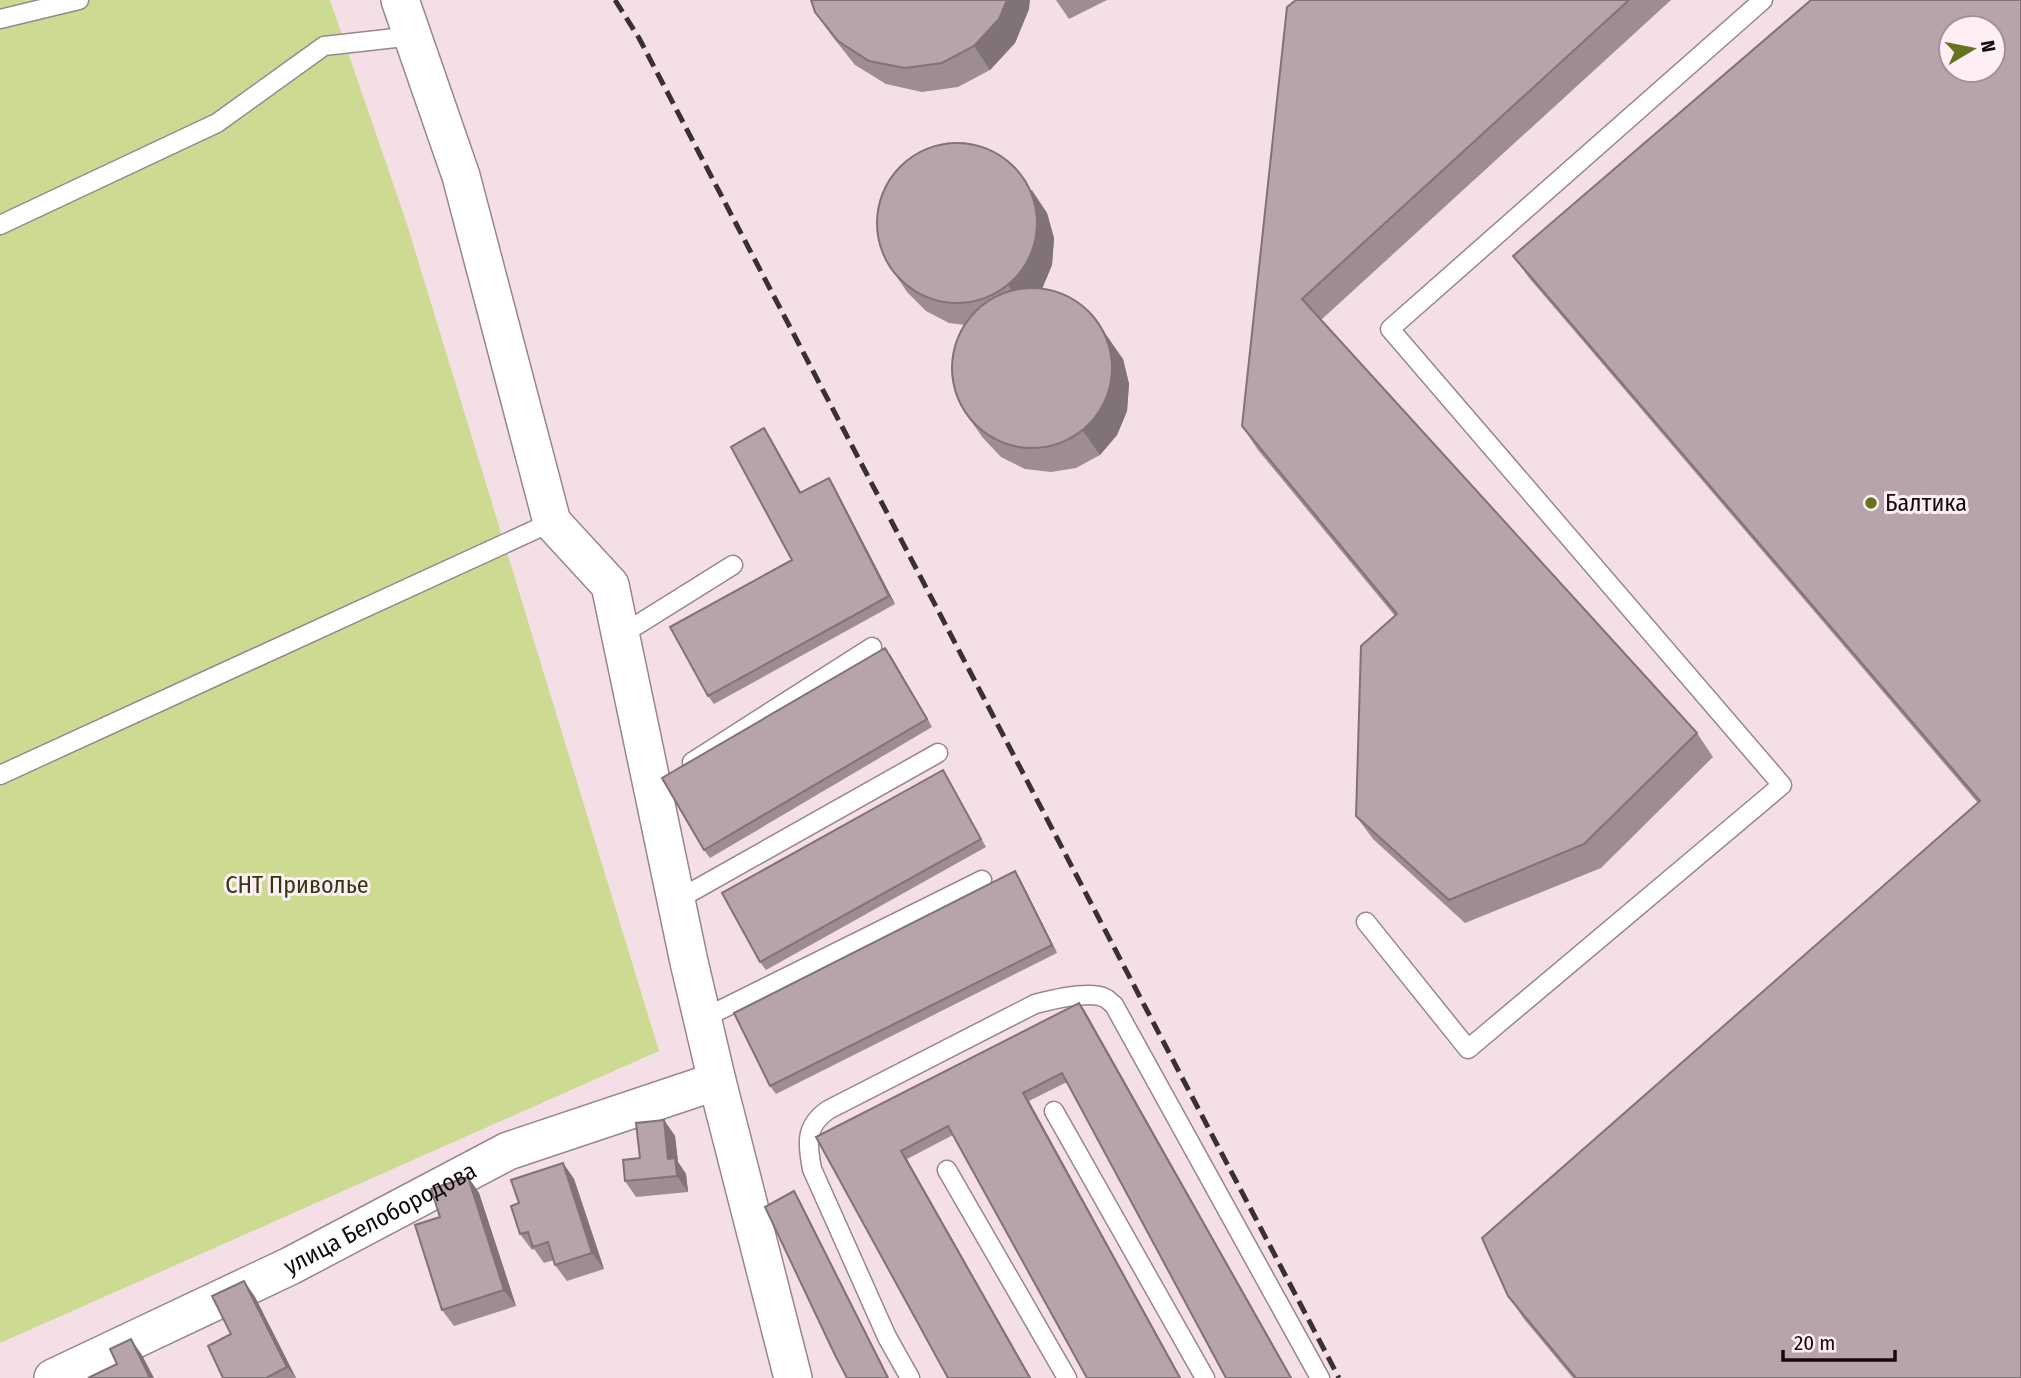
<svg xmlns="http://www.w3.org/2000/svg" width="2021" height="1378" font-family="'Fira Sans Condensed',sans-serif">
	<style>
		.green { fill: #cddb92 }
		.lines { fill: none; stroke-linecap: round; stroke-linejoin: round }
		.service-casing { stroke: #99868d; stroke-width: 21 }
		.minor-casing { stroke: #99868d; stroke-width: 40 }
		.service { stroke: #fff; stroke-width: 18 }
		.minor { stroke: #fff; stroke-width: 37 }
		.rail { stroke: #393033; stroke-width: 5; stroke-dasharray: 14 7; stroke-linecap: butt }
		.wall { fill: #9d8c92 }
		.shaded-wall { fill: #807277 }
		.building { fill: #b7a3aa; stroke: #807277; stroke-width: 2; fill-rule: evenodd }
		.poi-dot { fill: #67741f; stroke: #ffeef3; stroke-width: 2.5 }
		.labels { text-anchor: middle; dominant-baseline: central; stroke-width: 6; stroke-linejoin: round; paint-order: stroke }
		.poi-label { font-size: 24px; fill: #120b0e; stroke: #ffeef3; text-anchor: start }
		.park-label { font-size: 24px; fill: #323811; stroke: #ffeef3 }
		.street-label { font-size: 24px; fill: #120b0e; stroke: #ffeef3 }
	</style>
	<rect width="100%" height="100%" fill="#f4dfe6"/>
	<path class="green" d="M0 0H330L406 221 659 1051 0 1343Z"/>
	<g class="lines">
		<g class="service-casing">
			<path id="service" d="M0 19 79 0
				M0 225 217 123 324 46 413 36
				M621 635 733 565
				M692 762 872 647
				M0 775 552 522
				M677 900 938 753
				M1366 922 1468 1049 1782 785 1390 329 1763 0
				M702 1019 982 880
				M1054 1111 1205 1378
				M947 1170 1067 1378
				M910 1378 887 1337 812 1169C807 1143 805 1126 828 1110L1035 1004C1050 1000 1090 990 1105 998 1108 999 1111 1003 1114 1005L1320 1378"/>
		</g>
		<g class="minor-casing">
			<g id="minor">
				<path d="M400 0 461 176 552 522 610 585 689 962 717 1081 793 1378"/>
				<path id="s1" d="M53 1378 290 1266 508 1151 717 1081"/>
			</g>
		</g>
		<use href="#service" class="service"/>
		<use href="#minor" class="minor"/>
		<path class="rail" d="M615 0 639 38 1339 1378"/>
	</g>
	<path class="wall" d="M1056 0H1107L1069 19Z
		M1296 0H1671L1321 320 1697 733 1713 757 1601 868 1465 923 1373 839 1356 816 1395 616 1258 450 1242 426Z
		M2021 0V1378H1573L1524 1319 1508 1296 1978 803 1530 279 1513 256Z
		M1029 9 1015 43 990 70 958 87 922 92 886 84 855 65 832 36 815 12Z
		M1032 190 1047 213 1054 238 1052 265 1042 288 1123 359 1129 384 1127 411 1117 435 1100 455 1076 468 1051 472 1025 469 1001 457 983 438 966 414 965 325 949 323 926 311 907 292 891 268Z
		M770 437 801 493 829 478 834 486 895 604 714 704 708 696 792 560Z
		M891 656 932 727 710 858 704 850Z
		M943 770 948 779 986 847 766 970 760 962Z
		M1020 879 1057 953 776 1094 770 1086Z
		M1079 1003 1085 1011 1067 1082 1029 1101 953 1135 907 1159 816 1137Z
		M664 1120 675 1136 678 1162 686 1174 688 1192 636 1197 625 1181Z
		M563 1163 574 1179 604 1269 567 1281 555 1265 554 1260 544 1263 534 1249 532 1250 520 1234Z
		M468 1177 479 1193 516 1306 454 1326 442 1310 440 1217Z
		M244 1281 255 1297 296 1378H223L231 1334Z"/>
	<path class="shaded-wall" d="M1007 0H1030L1029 9 1015 43 990 70 974 46Z
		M1015 167 1047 213 1054 238 1052 265 1042 289 1024 309 1008 285Z
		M1091 313 1123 359 1129 384 1127 411 1117 435 1100 455 1083 431Z
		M764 428 770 437 806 501 800 493Z
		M829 478 834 486 895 604 889 596Z
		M885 648 891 656 932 727 927 719Z
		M1015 871 1020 879 1057 953 1052 945Z
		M1079 1003 1085 1011 1292 1378H1291Z
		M1023 1093 1029 1101 1181 1378H1180Z
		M664 1120 675 1136 678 1162 686 1174 688 1192 677 1176 668 1159Z
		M901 1151 907 1159 1031 1378H1030Z
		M563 1163 574 1179 604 1269 592 1253Z
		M468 1177 479 1193 516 1306 504 1290Z
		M794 1191 799 1199 889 1378H888Z
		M244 1281 255 1297 296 1378 287 1367Z
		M131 1339 142 1355 154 1378H150Z"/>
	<path class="building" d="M811 0H1007L999 19 974 46 942 63 905 68 869 61 838 41 815 12Z
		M1296 0H1629L1302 299 1697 733 1584 844 1449 900 1356 816 1361 646 1397 614 1242 426 1287 7Z
		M1811 0H2021V1378H1576L1508 1296 1482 1238 1980 801 1513 256ZM1951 28H1993V70H1951Z
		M877 223a80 80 0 1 1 160 0a80 80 0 1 1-160 0Z
		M952 368a80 80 0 1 1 160 0a80 80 0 1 1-160 0Z
		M764 428 800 493 829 478 889 596 708 696 670 627 792 560 731 447Z
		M885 648 927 719 704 850 662 778Z
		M943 770 981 839 760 962 722 893Z
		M1015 871 1052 945 770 1086 734 1013Z
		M1079 1003 1291 1378H1226L1062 1073 1023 1093 1180 1378H1087L948 1126 901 1151 1030 1378H948L816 1137Z
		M664 1120 668 1159 675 1158 677 1176 625 1181 623 1160 640 1158 636 1123Z
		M563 1163 592 1253 555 1265 548 1242 533 1247 528 1232 520 1234 511 1206 519 1203 511 1180Z
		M468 1177 504 1290 442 1310 415 1225 440 1217 431 1189Z
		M794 1191 888 1378H847L835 1355 765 1207Z
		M244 1281 287 1367 266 1378H223L208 1346 231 1334 212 1296Z
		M131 1339 150 1378H88L117 1364 110 1349Z"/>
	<circle class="poi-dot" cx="1871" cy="503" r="7"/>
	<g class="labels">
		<g class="poi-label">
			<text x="1885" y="503">Балтика</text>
		</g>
		<g class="park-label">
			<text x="297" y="885">СНТ Приволье</text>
		</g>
		<g class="street-label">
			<text stroke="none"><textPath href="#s1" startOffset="364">улица Белобородова</textPath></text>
		</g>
	</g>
	<g transform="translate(1972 49) rotate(80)"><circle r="33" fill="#ffeef3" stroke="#a09397" stroke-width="2"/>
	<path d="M0-5L12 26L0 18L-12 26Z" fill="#67741f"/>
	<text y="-10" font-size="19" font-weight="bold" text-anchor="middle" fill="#120b0e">N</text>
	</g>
	<path d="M1783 1350v10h112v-10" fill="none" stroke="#120b0e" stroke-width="3.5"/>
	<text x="1794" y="1350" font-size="21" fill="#120b0e" stroke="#ffeef3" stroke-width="5" paint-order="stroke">20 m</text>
</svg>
